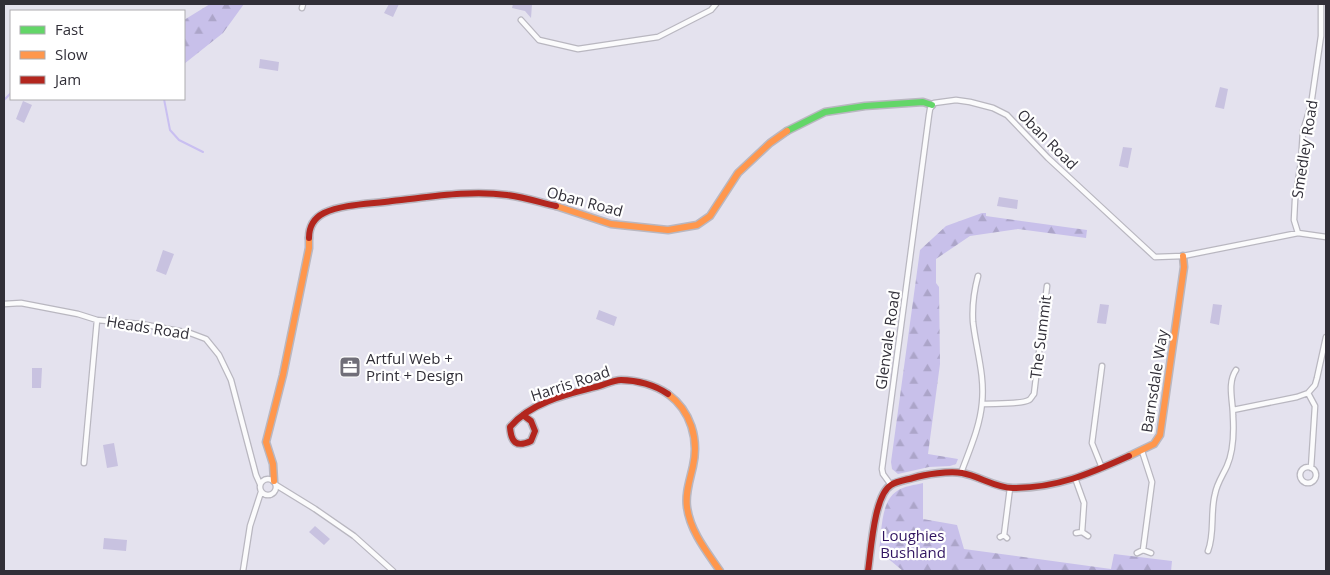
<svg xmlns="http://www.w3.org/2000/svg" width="1330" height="575" font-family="'Open Sans',sans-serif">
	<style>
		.forest { fill: url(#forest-firs) }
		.green { fill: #c8c2e0 }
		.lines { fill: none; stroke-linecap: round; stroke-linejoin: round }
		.stream { stroke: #c9bff1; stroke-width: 2 }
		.street-casing { stroke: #b9b7c0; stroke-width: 7 }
		.fast-casing { stroke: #b9b7c0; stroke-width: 9 }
		.slow-casing { stroke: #b9b7c0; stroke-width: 9 }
		.jam-casing { stroke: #b9b7c0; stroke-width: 9 }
		.street { stroke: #fbfbfc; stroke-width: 4.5 }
		.fast { stroke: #63d668; stroke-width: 6 }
		.slow { stroke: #ff974d; stroke-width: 6 }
		.jam { stroke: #b3261e; stroke-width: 6 }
		.labels { text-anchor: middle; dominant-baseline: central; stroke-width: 4.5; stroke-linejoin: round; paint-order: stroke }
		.street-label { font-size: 15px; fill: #312f38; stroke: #fff }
		.poi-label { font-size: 15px; fill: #312f38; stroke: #fff; text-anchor: start }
		.park-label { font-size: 15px; fill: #311561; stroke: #fff }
	</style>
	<defs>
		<pattern id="forest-firs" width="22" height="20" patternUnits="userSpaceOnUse" patternTransform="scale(1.25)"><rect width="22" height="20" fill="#c8c0ea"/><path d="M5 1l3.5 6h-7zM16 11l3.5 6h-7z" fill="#aca5c9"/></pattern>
	</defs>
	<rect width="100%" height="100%" fill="#e4e2ee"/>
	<path class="forest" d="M210 4H244L223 33 184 64V20Z
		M982 213H986V216L1087 230 1086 238 1018 229 970 236 936 259V283L939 287 940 364 928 454 958 459 956 464 950 466 929 467 898 474 892 469 891 462 920 250 946 226Z
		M923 483V519L957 525 964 549 1111 569 1114 554 1172 561 1171 571H903L879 551C882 533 880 502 897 491 904 486 915 485 923 483Z"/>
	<path class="green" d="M389 4H399L393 17 384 13Z
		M513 4H532L531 18 525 11 512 8Z
		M260 59 279 62 278 71 259 68Z
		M1220 87 1228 89 1224 109 1215 107Z
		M23 101 32 105 24 123 16 119Z
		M1123 147 1132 148 1128 168 1119 166Z
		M999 197 1018 200 1017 209 997 206Z
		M163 250 174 254 166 275 156 271Z
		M1100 304 1109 305 1106 324 1097 323Z
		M1213 304 1222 305 1219 325 1210 323Z
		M599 310 617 317 614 326 596 319Z
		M32 368H42L41 388H32Z
		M114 443 118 466 107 468 103 445Z
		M315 526 330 539 324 545 309 532Z
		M104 538 127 540 126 551 103 549Z"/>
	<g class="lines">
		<path class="stream" d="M164 99 170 130 179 140 203 152
			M4 100 11 93"/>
		<g class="street-casing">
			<path id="street" d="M302 8 303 4
				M521 20 539 40 578 49 658 37 711 10 716 4
				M1298 233 1294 220 1295 200 1301 162 1303 131 1311 105 1321 36V4
				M4 304 21 303 78 314 97 320 141 324 190 333 206 339 219 355 231 380 256 475 260 484
				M1102 366 1092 443 1102 468
				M1308 393 1315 406 1311 468
				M982 404C993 403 1020 405 1029 400 1031 399 1032 396 1034 394L1047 286
				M1233 410 1297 397 1308 393 1315 385 1317 378 1326 337
				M1142 451 1152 482 1143 550
				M84 463 97 320
				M1300 475a8 8 0 1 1 16 0a8 8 0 1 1-16 0Z
				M961 473C969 451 980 427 982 403 985 375 976 349 973 322 972 307 974 291 978 276
				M1075 478 1084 503 1082 532
				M260 487a8 8 0 1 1 16 0a8 8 0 1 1-16 0Z
				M276 485 315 509 354 536 393 571
				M891 485 883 474 882 469 929 115 930 109 934 103 956 100 970 102 993 108 1007 115 1048 158 1155 257 1183 256 1298 233 1326 237
				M1076 533 1082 532 1088 536
				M1004 535 1010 488
				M1000 537 1004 535 1007 538
				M1208 551C1215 533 1210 513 1215 494 1217 483 1223 475 1227 466 1234 450 1234 432 1233 416 1233 401 1227 383 1236 370
				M1137 553 1143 550 1151 553
				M243 571 250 526 261 492"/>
		</g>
		<g class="fast-casing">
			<path id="fast" d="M787 131 825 112 865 106 923 102 932 105"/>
		</g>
		<g class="slow-casing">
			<path id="slow" d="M556 206 611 224 668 230 697 225 710 216 738 173 770 143 787 131
				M668 394C691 411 699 439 693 466 690 480 685 493 687 507 690 531 707 552 720 571
				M1129 456 1154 444 1160 435 1184 267 1183 256
				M274 481 273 464 266 442 283 375 309 248V238"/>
		</g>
		<g class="jam-casing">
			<path id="jam" d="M309 238C309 227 314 218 324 213 343 204 370 204 392 201 430 197 469 190 507 195 523 197 539 202 556 206
				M523 415 531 421 535 431 531 441C516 448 511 442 510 427 531 402 568 394 599 386 606 384 614 380 621 380 637 380 655 385 668 394
				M868 571C871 551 874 495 891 485 897 481 906 480 913 478 926 474 949 471 962 473 979 476 996 488 1013 488 1057 488 1089 474 1129 456"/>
		</g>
		<use href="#street" class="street"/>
		<use href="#fast" class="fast"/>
		<use href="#slow" class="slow"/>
		<use href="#jam" class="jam"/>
	</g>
	<defs>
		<g id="office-square" transform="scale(1.125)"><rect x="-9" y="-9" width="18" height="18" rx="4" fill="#706e78" stroke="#fff"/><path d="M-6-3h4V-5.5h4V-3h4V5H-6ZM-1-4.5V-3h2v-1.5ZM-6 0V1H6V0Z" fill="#fff"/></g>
	</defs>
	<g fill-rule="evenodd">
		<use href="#office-square" x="350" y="367"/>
	</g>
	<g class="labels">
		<g class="street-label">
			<text transform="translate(1048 139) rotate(45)">Oban Road</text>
			<text transform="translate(1304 149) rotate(-81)">Smedley Road</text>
			<text transform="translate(585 201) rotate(15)">Oban Road</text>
			<text transform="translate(148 327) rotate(9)">Heads Road</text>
			<text transform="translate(1040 337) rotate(-83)">The Summit</text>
			<text transform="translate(887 340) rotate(-82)">Glenvale Road</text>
			<text transform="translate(1154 381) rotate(-81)">Barnsdale Way</text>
			<text transform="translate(570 383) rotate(-18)">Harris Road</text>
		</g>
		<g class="poi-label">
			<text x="366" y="358">Artful Web +<tspan x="366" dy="17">Print + Design</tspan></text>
		</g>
		<g class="park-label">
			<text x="913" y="535">Loughies<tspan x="913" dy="17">Bushland</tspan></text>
		</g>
	</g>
	<rect width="1330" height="575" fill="none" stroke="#312f38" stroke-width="10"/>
	<rect x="10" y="10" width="175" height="90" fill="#ffffff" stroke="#adacaf"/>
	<rect x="20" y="26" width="25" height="8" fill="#63d668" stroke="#adacaf"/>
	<text x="55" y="35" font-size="15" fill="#312f38">Fast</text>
	<rect x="20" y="51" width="25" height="8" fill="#ff974d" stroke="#adacaf"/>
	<text x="55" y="60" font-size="15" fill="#312f38">Slow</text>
	<rect x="20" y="76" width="25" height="8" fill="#b3261e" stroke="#adacaf"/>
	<text x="55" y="85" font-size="15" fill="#312f38">Jam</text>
</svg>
